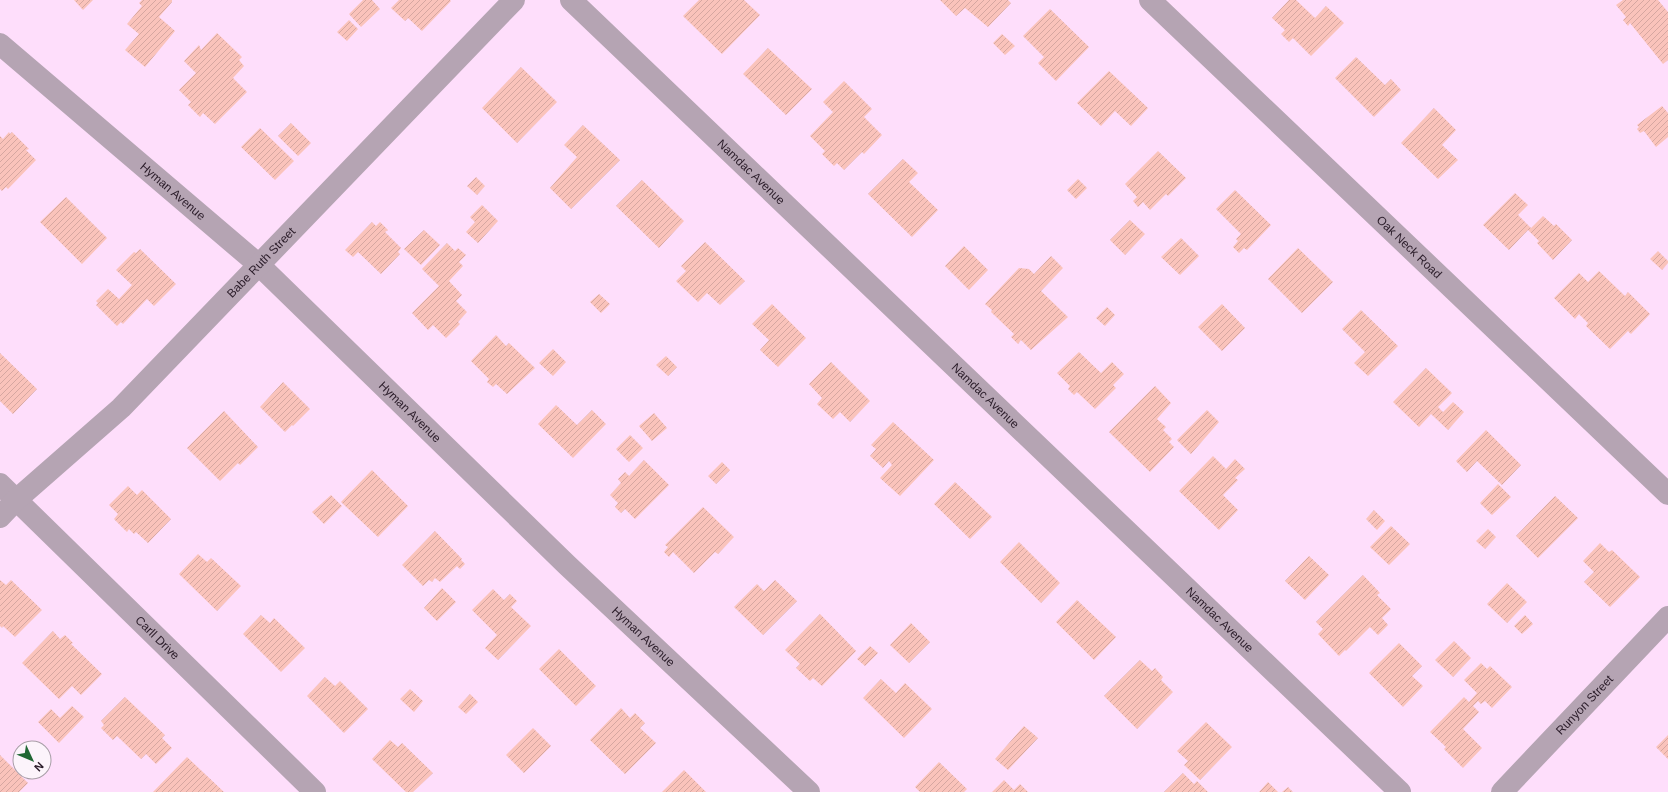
<svg xmlns="http://www.w3.org/2000/svg" width="1668" height="792" font-family="Arial,sans-serif">
	<style>
		.building { fill: url(#building-hatch) }
		.lines { fill: none; stroke-linecap: round; stroke-linejoin: round }
		.street { stroke: #b5a4b3; stroke-width: 22 }
		.labels { text-anchor: middle; dominant-baseline: central; stroke-width: 3; stroke-linejoin: round; paint-order: stroke }
		.street-label { font-size: 12px; fill: #2a1c29; stroke: #fcf4fb }
	</style>
	<defs>
		<pattern id="building-hatch" width="6" height="6" patternUnits="userSpaceOnUse"><rect width="6" height="6" fill="#fac3bb"/><path d="M-1 1l2-2M0 6l6-6M5 7l2-2" fill="none" stroke="#d6a7a1"/></pattern>
	</defs>
	<rect width="100%" height="100%" fill="#fedefb"/>
	<path class="building" d="M74 0H93L83 10Z
		M142 0H172V2L159 17 175 31 145 67 125 50 139 34 127 24 142 6 139 3Z
		M363 0H372L380 9 361 27 349 14Z
		M399 0H450L451 1 422 31 408 18 405 21 391 8Z
		M699 0H744L760 15 722 54 683 16Z
		M940 0H1008L1011 3 988 27 965 8 956 16Z
		M1289 0H1296L1315 18 1326 6 1344 23 1311 56 1293 38 1289 42 1281 34 1285 30 1272 18Z
		M1623 0H1658L1668 12V60L1663 64 1630 23 1628 26 1623 20 1626 17 1616 5Z
		M1050 9 1089 47 1056 81 1038 63 1044 57 1023 36Z
		M349 20 358 29 347 41 337 32Z
		M217 33 242 57 239 60 244 66 233 78 247 92 215 124 203 113 200 117 188 105 191 102 179 90 196 73 184 61 199 45 201 50Z
		M1002 34 1015 46 1005 55 993 43Z
		M768 48 812 89 786 115 743 74Z
		M1356 57 1385 85 1391 79 1401 90 1374 117 1335 78Z
		M521 67 557 102 517 143 482 108Z
		M1109 71 1148 108 1131 126 1115 111 1101 126 1077 103Z
		M844 81 872 109 864 117 882 135 864 154 862 152 844 170 837 163 834 166 822 154 825 151 810 136 833 112 823 102Z
		M1662 106 1668 113V137L1656 147 1644 131 1640 133 1637 129 1639 127 1637 125Z
		M1434 108 1456 130 1442 145 1458 160 1438 179 1401 143Z
		M291 123 311 143 298 156 278 136Z
		M583 125 620 160 571 209 550 188 577 157 564 145Z
		M260 128 294 161 275 180 241 147Z
		M9 132 10 134 12 132 29 149 26 150 36 160 8 189 6 187 2 191 0 189V136L3 139Z
		M1158 151 1186 178 1168 196 1166 194 1150 210 1143 202 1138 207 1133 201 1137 197 1125 184Z
		M903 159 918 173 909 182 938 210 912 237 868 194Z
		M476 177 485 186 477 195 467 186Z
		M1078 179 1087 188 1076 199 1067 190Z
		M642 180 684 221 659 248 616 206Z
		M1235 190 1271 225 1247 250 1244 248 1239 253 1233 247 1238 241 1236 239 1241 234 1216 209Z
		M1515 193 1528 205 1518 215 1531 228 1543 216 1554 226 1556 224 1572 240 1553 260 1537 243 1539 241 1528 230 1509 250 1483 225Z
		M66 197 107 238 82 264 40 222Z
		M482 205 498 221 478 243 466 232 475 222 470 217Z
		M1130 220 1145 234 1125 255 1110 240Z
		M372 222 376 226 380 222 388 230 385 232 401 248 398 252 400 254 381 274 358 252 353 257 345 250Z
		M424 230 440 245 421 265 404 249Z
		M1181 238 1199 256 1180 275 1161 257Z
		M705 242 745 281 720 305 707 293 698 302 676 281 686 271 681 266Z
		M447 243 455 251 458 248 466 255 459 262 463 266 449 281 462 295 456 301 467 312 458 322 460 324 446 338 433 325 428 330 412 313 439 286 422 269Z
		M964 246 988 270 969 290 945 266Z
		M1298 248 1333 282 1302 313 1268 279Z
		M140 249 176 284 154 306 147 299 123 324 121 322 117 326 96 305 98 303 96 301 108 289 119 299 132 285 116 270 134 252 136 253Z
		M1658 251 1668 261V263L1662 270 1650 259Z
		M1051 256 1063 268 1041 291 1068 317 1031 350 1021 340 1018 344 1011 337 1014 334 991 312 992 310 985 304 1019 268 1029 269 1034 274Z
		M1599 271 1625 296 1628 292 1650 314 1631 334 1628 331 1610 349 1586 326 1588 323 1579 314 1575 319 1554 298 1579 273 1588 282Z
		M599 294 610 304 601 313 590 302Z
		M772 304 806 338 778 367 760 350 769 340 752 324Z
		M1222 304 1245 328 1222 351 1198 327Z
		M1107 307 1115 315 1105 326 1096 318Z
		M1361 310 1398 346 1368 376 1354 363 1365 352 1342 329Z
		M496 335 506 346 509 343 535 368 507 394 496 384 493 387 487 382 489 379 471 361Z
		M553 349 566 362 553 376 539 363Z
		M1079 352 1101 373 1112 362 1124 374 1113 385 1116 388 1095 409 1077 392 1074 395 1068 389 1070 386 1057 373Z
		M0 353 37 389 13 414 0 401Z
		M666 356 677 367 668 376 656 365Z
		M831 362 870 401 850 422 840 412 833 419 817 404 822 398 809 384Z
		M1426 368 1452 393 1438 407 1443 412 1453 402 1464 412 1448 430 1431 414 1419 427 1393 402Z
		M283 382 310 409 293 426 292 425 285 432 260 407Z
		M1155 386 1171 403 1157 419 1166 427 1163 430 1172 439 1169 442 1174 447 1150 472 1109 432Z
		M556 405 577 425 592 410 606 424 573 458 538 424Z
		M1207 410 1219 422 1191 454 1177 440Z
		M224 411 258 447 240 465 238 463 220 481 187 448Z
		M654 413 667 428 652 441 639 426Z
		M893 422 934 460 900 496 880 478 892 465 889 461 883 468 870 456 876 449 871 445Z
		M1486 430 1521 465 1502 485 1477 461 1467 472 1456 461Z
		M630 435 643 448 629 462 616 449Z
		M1213 456 1226 469 1235 459 1245 469 1235 478 1238 480 1223 495 1238 510 1219 530 1179 491Z
		M644 460 669 485 635 519 625 509 621 513 615 507 618 503 610 495 621 483 618 479 625 472 629 476Z
		M722 462 730 470 716 484 708 476Z
		M372 470 408 506 378 537 341 502Z
		M955 482 992 517 970 539 934 504Z
		M1498 484 1511 497 1492 515 1480 503Z
		M128 486 137 495 142 490 171 519 148 543 136 532 134 534 129 529 127 532 114 519 118 514 109 505Z
		M331 495 342 506 324 524 312 512Z
		M1555 496 1578 518 1538 558 1516 536Z
		M703 507 734 537 718 554 715 552 694 573 673 552 669 557 664 552 668 547 665 545Z
		M1374 510 1385 521 1377 530 1366 519Z
		M1391 526 1410 544 1389 565 1370 547Z
		M1488 529 1496 537 1485 549 1476 541Z
		M435 531 462 559 461 560 465 564 460 569 457 566 440 582 435 578 432 582 429 580 423 586 402 565Z
		M1019 542 1060 583 1041 603 1000 562Z
		M1600 543 1609 552 1612 550 1640 577 1610 607 1584 582 1594 572 1583 561Z
		M198 554 207 562 211 558 241 586 217 611 179 574Z
		M1309 556 1329 575 1305 600 1285 581Z
		M1363 575 1380 593 1377 595 1391 609 1382 618 1388 625 1378 635 1370 627 1346 651 1345 650 1339 656 1318 634 1323 629 1316 622Z
		M0 580 6 585 11 580 42 610 15 637 3 626 2 628 0 626Z
		M775 580 797 601 763 635 734 607 757 584 764 591Z
		M1507 583 1527 602 1507 623 1487 604Z
		M442 588 456 602 437 621 424 608Z
		M493 589 504 600 510 594 517 601 511 607 531 626 498 660 485 648 497 635 472 610Z
		M1077 600 1116 637 1094 660 1056 622Z
		M820 614 856 651 822 686 813 678 810 681 796 668 800 664 785 650Z
		M261 615 270 623 274 618 305 648 281 672 243 634Z
		M1525 615 1533 624 1522 634 1514 626Z
		M911 623 930 642 909 663 890 645Z
		M53 631 60 639 65 635 73 643 71 644 102 674 81 695 72 686 59 699 22 663Z
		M1454 641 1471 658 1453 677 1435 660Z
		M1399 643 1422 666 1412 676 1423 686 1403 707 1369 673Z
		M870 646 878 653 865 666 857 659Z
		M559 649 596 686 576 706 539 669Z
		M1140 660 1152 671 1155 668 1163 677 1161 680 1173 692 1137 729 1104 696Z
		M1481 663 1487 669 1490 666 1512 687 1492 708 1485 701 1481 704 1478 701 1473 706 1479 712 1463 729 1482 748 1463 768 1444 749 1446 747 1430 732 1464 697 1469 702 1477 693 1464 680Z
		M325 677 335 686 340 681 368 709 344 733 307 696Z
		M881 679 896 693 905 683 932 709 904 738 863 698Z
		M410 689 423 701 414 712 400 699Z
		M470 694 478 702 466 714 458 707Z
		M125 697 165 735 162 738 172 748 156 764 146 754 141 759 117 736 113 740 101 728 104 725 101 721Z
		M72 706 84 717 59 743 38 722 51 709 60 718Z
		M621 708 630 718 635 713 645 723 640 728 656 743 625 774 590 740Z
		M1206 722 1232 747 1200 780 1184 765 1188 761 1177 751Z
		M1024 726 1038 738 1008 770 995 759Z
		M533 728 551 746 524 773 506 755Z
		M1668 735V759L1656 747Z
		M390 740 398 747 402 743 433 773 413 792H406L372 759Z
		M0 755 28 783 19 792H0Z
		M187 757 224 792H153Z
		M939 762 967 789 964 792H920L915 787Z
		M684 770 706 792H662Z
		M1183 773 1194 784 1197 781 1208 792H1164Z
		M1004 780 1014 790 1020 784 1028 792H992Z
		M1268 782 1278 792H1259Z
		M1288 787 1293 792H1282Z"/>
	<g class="lines">
		<g class="street">
			<path id="s1" d="M571 0 1400 792"/>
			<path id="s2" d="M1150 0 1668 494"/>
			<path id="s3" d="M0 44 259 265 567 565 809 792"/>
			<path id="s4" d="M0 484 315 792"/>
			<path id="s5" d="M0 517 16 500 121 408 514 0"/>
			<path id="s6" d="M1502 792 1668 617"/>
		</g>
	</g>
	<g class="labels">
		<g class="street-label">
			<text stroke="none"><textPath href="#s1" startOffset="249">Namdac Avenue</textPath></text>
			<text stroke="none"><textPath href="#s3" startOffset="227">Hyman Avenue</textPath></text>
			<text stroke="none"><textPath href="#s2" startOffset="358">Oak Neck Road</textPath></text>
			<text stroke="none"><textPath href="#s5" startOffset="365">Babe Ruth Street</textPath></text>
			<text stroke="none"><textPath href="#s1" startOffset="573">Namdac Avenue</textPath></text>
			<text stroke="none"><textPath href="#s3" startOffset="551">Hyman Avenue</textPath></text>
			<text stroke="none"><textPath href="#s1" startOffset="897">Namdac Avenue</textPath></text>
			<text stroke="none"><textPath href="#s3" startOffset="875">Hyman Avenue</textPath></text>
			<text stroke="none"><textPath href="#s4" startOffset="220">Carll Drive</textPath></text>
			<text stroke="none"><textPath href="#s6" startOffset="120">Runyon Street</textPath></text>
		</g>
	</g>
	<g transform="translate(32 760) rotate(134)"><circle r="19" fill="#fcf4fb" stroke="#a89ea7"/>
	<path d="M0-3L7 15L0 10L-7 15Z" fill="#206734"/>
	<text y="-6" font-size="11" font-weight="bold" text-anchor="middle" fill="#2a1c29">N</text>
	</g>
</svg>
